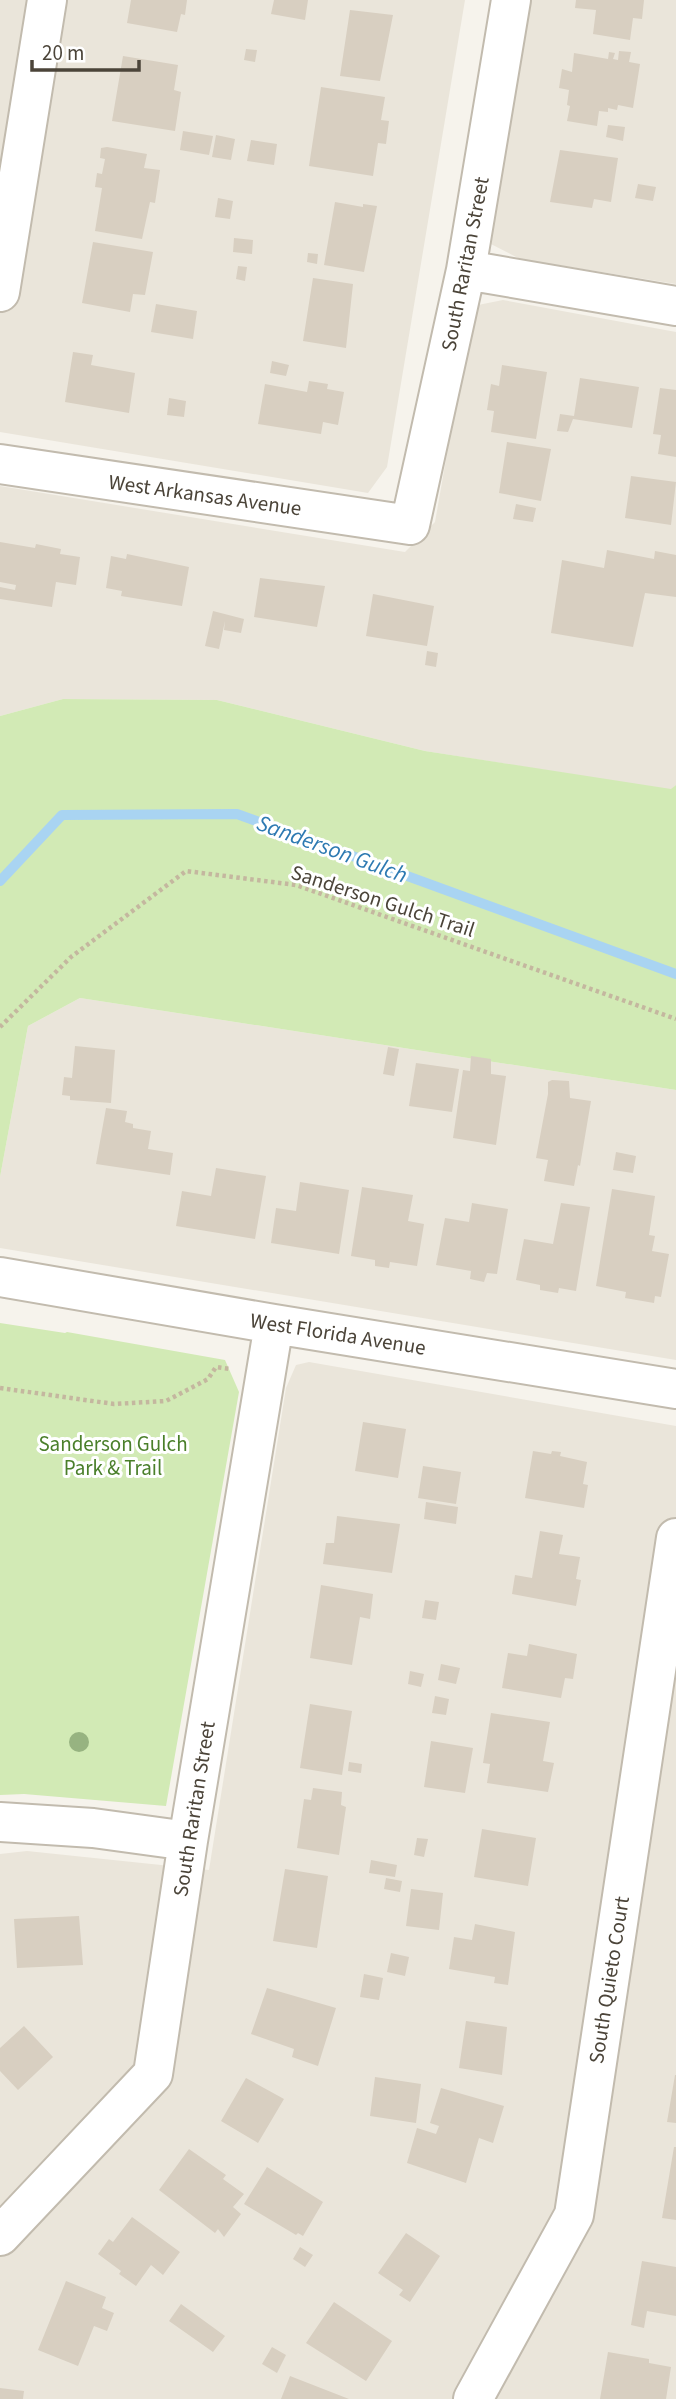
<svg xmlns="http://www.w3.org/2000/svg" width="676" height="2399" font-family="'Source Sans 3',sans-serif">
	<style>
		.residential { fill: #eae5da }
		.green { fill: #d2eab5 }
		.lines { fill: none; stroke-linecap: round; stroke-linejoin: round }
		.stream { stroke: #a9d4f2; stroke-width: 10 }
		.building { fill: #d8cfc1 }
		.minor-casing { stroke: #c2bbae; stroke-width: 42 }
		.path { stroke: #c4b79f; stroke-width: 4.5; stroke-dasharray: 3.5 3.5; stroke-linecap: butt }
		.minor { stroke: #fff; stroke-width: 38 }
		.tree { fill: #97b381 }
		.labels { text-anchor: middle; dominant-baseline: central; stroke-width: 6; stroke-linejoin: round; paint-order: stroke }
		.street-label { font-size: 21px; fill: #4b4439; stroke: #fff }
		.park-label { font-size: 21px; fill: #4a7f2a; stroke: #fff }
		.water-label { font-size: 23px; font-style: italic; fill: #2e7ab2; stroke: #fff }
	</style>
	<rect width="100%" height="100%" fill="#f6f3ec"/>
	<path class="residential" d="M0 0H465L387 467 368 493 0 432Z
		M523 0H676V284L520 259 485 241Z
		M503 300 676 332V785L671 790 425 751 217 700 63 699 0 716V486L405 552 435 522 473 306Z
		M80 998 676 1090V1360L0 1248V1177L28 1026Z
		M309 1362 676 1426V2399H0V1854L27 1851 209 1870 286 1388 296 1365Z"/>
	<path class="green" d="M63 699 217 700 425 751 671 789 676 785V1090L80 998 28 1026 0 1177V716Z
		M0 1323 65 1333 67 1332 225 1360 239 1392 166 1806 24 1794 0 1795Z"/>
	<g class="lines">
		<path class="stream" d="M0 881 62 815 237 814 676 974"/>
	</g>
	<path class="building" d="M131 0H187L185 15 181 14 177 32 127 23Z
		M274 0H308L305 20 271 14Z
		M576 0H644L642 19 633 18 630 40 593 34 596 10 575 8Z
		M350 10 393 15 380 81 340 76Z
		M246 49 257 50 255 62 244 60Z
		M619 51 631 52 629 62 640 64 633 108 618 105 617 110 608 108V112L599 111 597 126 567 121 570 106 567 105 569 90 559 88 562 69 572 72 574 53 608 59 609 52 615 53 613 59 618 60Z
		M123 56 178 65 174 90 181 92 175 131 112 121Z
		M321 87 385 97 381 120 389 121 386 144 378 143 373 176 309 166Z
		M608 125 625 127 623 141 606 137Z
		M183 131 213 136 209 155 180 150Z
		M216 135 235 139 231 160 212 157Z
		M251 140 277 144 274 165 247 161Z
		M107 147 147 154 144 168 160 170 155 203 150 202 142 239 95 231 102 188 95 187 97 173 102 174 105 159 100 158 101 148Z
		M560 150 618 158 611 202 594 199 592 208 550 202Z
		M638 184 656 187 653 201 635 198Z
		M218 198 233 201 230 219 215 217Z
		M335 202 363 207V204L377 206 364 272 324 265Z
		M234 238 253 240 252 254 233 252Z
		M93 242 153 252 145 295 133 294 130 312 82 303Z
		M308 253 318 254 317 264 307 262Z
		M238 266 247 267 245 281 236 279Z
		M313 278 353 284 346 348 303 341Z
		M156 304 197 311 193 339 151 332Z
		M73 352 93 355 91 365 135 373 129 413 65 402Z
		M272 361 289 365 286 376 270 373Z
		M502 365 547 372 536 439 491 432 494 411 487 410 491 384 499 386Z
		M580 378 639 387 632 428 573 419 568 432 557 431 560 414 574 416Z
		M309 381 328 384 327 389 344 392 338 425 323 422 321 434 258 424 265 384 307 392Z
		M660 388 676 390V457L658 454 661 435 653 434Z
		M169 398 186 401 184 417 167 415Z
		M507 442 551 449 541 501 499 493Z
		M631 476 676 482 671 525 625 518Z
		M516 504 536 508 533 522 513 519Z
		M0 542 35 548 36 544 61 549 60 554 80 557 76 585 56 582 52 607 0 599V587L15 590 16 585 0 582Z
		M607 550 654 559 655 551 676 555V597L645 593 633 647 551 633 562 560 604 568Z
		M127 554 189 567 182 606 121 596 122 591 106 588 111 556 126 559Z
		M260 578 325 586 317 627 254 617Z
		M373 594 434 606 427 646 366 636Z
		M213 611 244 619 241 633 224 630 225 621 219 649 205 646Z
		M427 651 438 653 436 667 425 665Z
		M75 1046 115 1050 111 1103 70 1100V1096L62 1095 64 1077 72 1078Z
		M388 1047 399 1049 394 1076 383 1074Z
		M471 1056 491 1059V1074L506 1076 496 1145 453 1138 463 1070 470 1071Z
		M416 1063 459 1069 452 1112 409 1106Z
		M552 1080 569 1081 570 1098 591 1101 580 1166 578 1165 574 1186 544 1181 548 1160 536 1158 548 1094V1082Z
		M106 1108 127 1111 125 1122 133 1124V1128L151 1131 148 1149 173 1153 170 1175 96 1164Z
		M616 1152 636 1156 633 1173 613 1170Z
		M216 1168 266 1176 255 1239 176 1226 182 1191 211 1196Z
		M300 1182 349 1190 339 1254 271 1243 276 1208 296 1211Z
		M362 1187 413 1195 408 1221 424 1224 417 1266 390 1262 389 1268 375 1266V1260L351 1256Z
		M612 1189 655 1196 649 1235 655 1236 652 1251 669 1254 661 1297 655 1296 654 1303 625 1298 626 1292 596 1286Z
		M472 1203 508 1209 497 1274 487 1273 484 1282 470 1279 471 1271 436 1265 445 1218 469 1222Z
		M561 1203 590 1207 576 1291 559 1288 558 1293 540 1290V1285L516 1280 524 1239 553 1244Z
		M363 1422 406 1429 398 1478 355 1471Z
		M533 1451 551 1454 552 1451 561 1452 560 1456 587 1462 583 1484 588 1485 584 1508 525 1498Z
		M423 1466 461 1472 456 1504 418 1498Z
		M426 1502 458 1507 456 1524 424 1519Z
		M337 1516 400 1524 392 1573 323 1564 326 1543H334Z
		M540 1531 563 1535 559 1554 580 1557 576 1579 581 1580 576 1606 512 1594 515 1575 532 1578Z
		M321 1585 373 1594 370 1619 360 1617 352 1665 310 1658Z
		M425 1600 439 1602 436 1620 422 1618Z
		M529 1644 577 1654 573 1679 565 1678 561 1698 502 1688 508 1653 527 1656Z
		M441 1664 460 1668 456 1684 438 1680Z
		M410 1671 424 1674 421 1687 408 1684Z
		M435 1696 449 1699 446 1715 432 1713Z
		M310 1704 352 1711 342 1775 300 1768Z
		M491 1713 550 1722 543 1761 554 1763 548 1792 487 1783 490 1764 483 1763Z
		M431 1741 473 1748 465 1793 424 1787Z
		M349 1762 362 1764 361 1773 348 1771Z
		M313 1788 342 1792 341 1805 346 1807 339 1855 297 1848 304 1799 311 1800Z
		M482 1829 536 1838 528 1886 474 1877Z
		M417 1838 428 1839 424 1857 414 1855Z
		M371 1860 397 1865 395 1877 369 1873Z
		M285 1869 328 1876 317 1948 273 1941Z
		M386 1878 402 1881 400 1892 384 1889Z
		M411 1889 443 1893 439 1930 406 1926Z
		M79 1916 83 1965 17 1968 14 1919Z
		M475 1924 515 1932 508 1985 494 1983 495 1977 449 1969 454 1937 472 1940Z
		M391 1953 409 1957 405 1976 387 1972Z
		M364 1974 383 1978 379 2000 360 1997Z
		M267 1988 336 2008 318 2066 292 2057 294 2049 251 2034Z
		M466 2021 507 2027 502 2075 459 2068Z
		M24 2026 53 2057 18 2090 0 2071V2048Z
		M675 2075H676V2123L667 2122Z
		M375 2077 421 2084 416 2123 370 2116Z
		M246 2078 284 2099 258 2143 221 2121Z
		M441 2088 504 2106 493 2143 479 2138 466 2183 407 2163 417 2128 436 2134 439 2126 430 2123Z
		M674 2147H676V2220L662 2218Z
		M189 2149 226 2175 223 2179 244 2194 233 2207 241 2214 224 2237 218 2229 215 2233 159 2190Z
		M267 2167 323 2202 303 2236 298 2233 296 2235 244 2204Z
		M132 2217 180 2252 163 2275 151 2265 136 2286 119 2274 121 2271 98 2254 109 2239 113 2242Z
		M406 2233 440 2256 410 2302 399 2295 403 2290 378 2273Z
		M300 2247 313 2255 305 2267 293 2259Z
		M642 2261 676 2267V2316L647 2311 644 2328 631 2325Z
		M66 2281 106 2297 102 2308 114 2313 107 2331 94 2326 78 2366 38 2350Z
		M334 2302 392 2341 366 2381 306 2343Z
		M181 2304 225 2336 213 2352 169 2321Z
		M272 2347 286 2355 277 2373 262 2364Z
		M608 2352 649 2359V2363L671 2367 666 2399H600Z
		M290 2376 349 2399H281Z
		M0 2388 24 2391 23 2399H0Z"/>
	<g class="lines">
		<g class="minor-casing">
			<path id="minor" d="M466 270 676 306
				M0 292 47 0
				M0 464 410 525 466 270 511 0
				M0 1277 274 1324 676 1389
				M0 1822 93 1828 188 1841
				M0 2236 153 2074 188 1841 274 1324
				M473 2399 574 2215 676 1538"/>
		</g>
		<path class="path" d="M0 1027 71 957 186 871 296 885 676 1019
			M0 1388 114 1404 166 1401 208 1379 216 1367 230 1369"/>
		<use href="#minor" class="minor"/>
	</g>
	<circle class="tree" cx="79" cy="1742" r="10"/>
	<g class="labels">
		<g class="street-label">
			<text transform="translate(465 264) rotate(-79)">South Raritan Street</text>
			<text transform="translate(205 495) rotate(8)">West Arkansas Avenue</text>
			<text transform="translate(383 901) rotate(18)">Sanderson Gulch Trail</text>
			<text transform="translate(338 1334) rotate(9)">West Florida Avenue</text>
			<text transform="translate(194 1809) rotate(-81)">South Raritan Street</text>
			<text transform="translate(609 1980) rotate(-81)">South Quieto Court</text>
		</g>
		<g class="park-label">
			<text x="113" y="1444">Sanderson Gulch<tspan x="113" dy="24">Park &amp; Trail</tspan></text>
		</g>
		<g class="water-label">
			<text transform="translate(332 849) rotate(20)">Sanderson Gulch</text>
		</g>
	</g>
	<path d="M32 60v10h107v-10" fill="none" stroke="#4b4439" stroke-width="3.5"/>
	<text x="42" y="60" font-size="21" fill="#4b4439" stroke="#ffffff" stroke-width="5" paint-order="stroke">20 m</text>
</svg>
